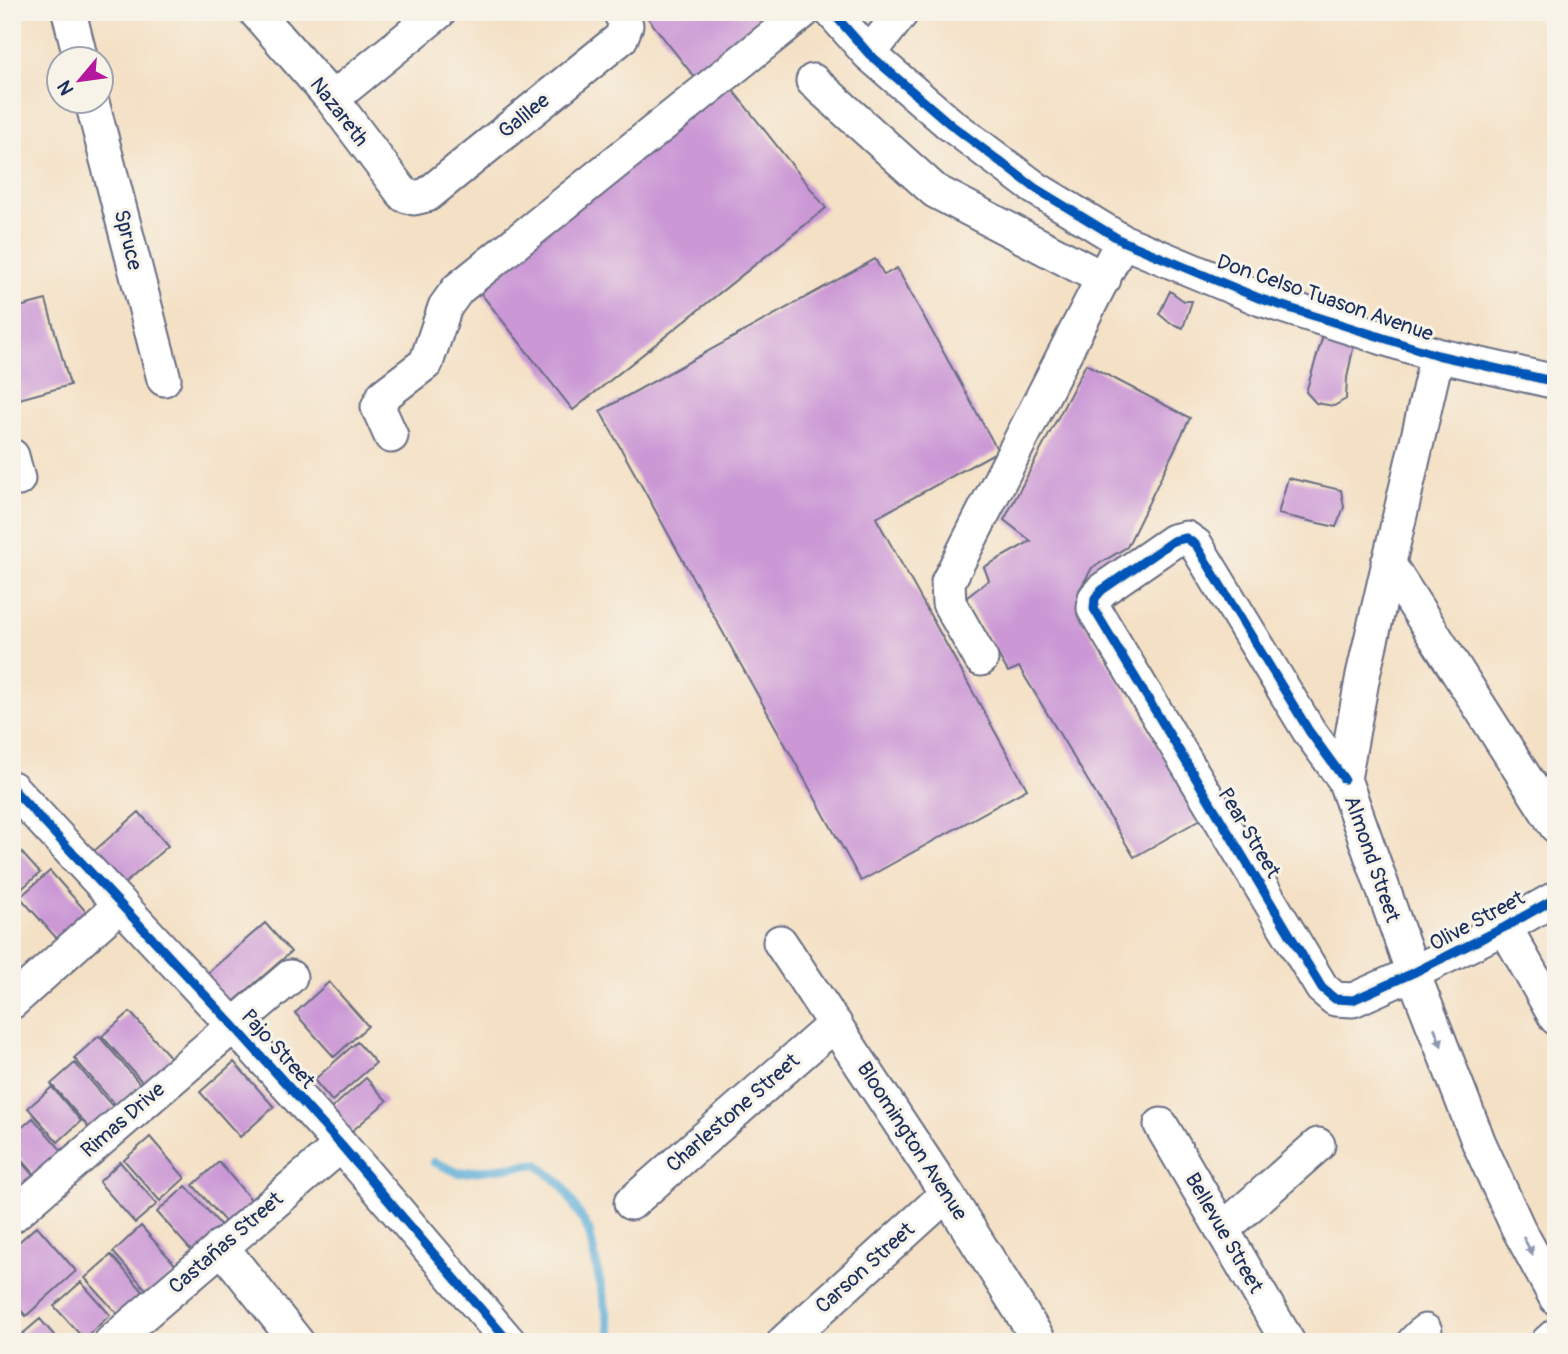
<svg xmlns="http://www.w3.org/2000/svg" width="1568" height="1354" font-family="Pangolin,sans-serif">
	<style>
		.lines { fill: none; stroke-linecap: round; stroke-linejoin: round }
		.stream { stroke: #5daed8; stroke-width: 9 }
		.building { fill: #cb97d5 }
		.minor-casing { stroke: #676d82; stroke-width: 37 }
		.minor { stroke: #fff; stroke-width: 33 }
		.cycleway-casing { stroke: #f7f3e8; stroke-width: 13 }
		.cycleway { stroke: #0057b8; stroke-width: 9 }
		.oneway { fill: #8d97ae }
		.labels { text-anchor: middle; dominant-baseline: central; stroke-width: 6; stroke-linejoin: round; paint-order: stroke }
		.street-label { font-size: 21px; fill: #1b2f5e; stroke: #f7f3e8 }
	</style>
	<rect width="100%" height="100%" fill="#f7f3e8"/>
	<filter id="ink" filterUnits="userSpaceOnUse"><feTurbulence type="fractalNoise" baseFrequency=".0143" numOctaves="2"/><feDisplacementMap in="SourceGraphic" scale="14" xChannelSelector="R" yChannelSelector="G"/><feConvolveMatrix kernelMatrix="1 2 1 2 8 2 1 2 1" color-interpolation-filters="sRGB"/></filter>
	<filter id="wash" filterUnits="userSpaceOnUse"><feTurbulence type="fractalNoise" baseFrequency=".00686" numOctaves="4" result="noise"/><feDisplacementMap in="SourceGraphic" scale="28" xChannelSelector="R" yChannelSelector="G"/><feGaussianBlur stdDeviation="1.57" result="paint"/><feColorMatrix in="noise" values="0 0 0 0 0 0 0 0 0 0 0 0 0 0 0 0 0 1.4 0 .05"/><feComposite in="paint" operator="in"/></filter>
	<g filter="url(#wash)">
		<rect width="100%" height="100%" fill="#f4e0c4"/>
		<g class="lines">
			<path class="stream" d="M434 1162 459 1173 537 1164 562 1185 589 1231 611 1333 616 1342"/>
		</g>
		<g id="blocks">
			<path class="building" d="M643 12H778L696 79Z
				M724 79 826 208 573 410 471 281Z
				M875 259 884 275 897 268 998 451 876 518 1027 789 861 881 600 411Z
				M1170 291 1184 301H1192L1183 328 1170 323 1159 314Z
				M46 300 70 385 12 401V309Z
				M1324 332 1354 344 1347 378 1346 399 1334 406 1316 403 1306 392Z
				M1086 364 1190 418 1127 547 1092 568 1079 591 1083 621 1201 819 1134 857 1019 667 1008 672 966 598 989 580 984 567 1031 541 1004 520Z
				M1288 478 1341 490 1344 507 1336 527 1278 514Z
				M139 812 168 846 123 885 94 851Z
				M12 842 40 873 12 897Z
				M50 871 89 915 59 941 20 897Z
				M265 923 291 952 230 1005 204 976Z
				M329 982 368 1026 334 1057 295 1013Z
				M130 1012 172 1059 144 1084 102 1036Z
				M99 1036 141 1085 117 1107 74 1058Z
				M357 1042 376 1063 332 1101 314 1080Z
				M234 1062 274 1107 240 1137 200 1092Z
				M75 1063 115 1109 91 1130 51 1084Z
				M366 1078 387 1101 345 1137 325 1114Z
				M52 1087 81 1121 58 1142 28 1108Z
				M33 1118 63 1152 36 1176 12 1148V1136Z
				M150 1137 185 1178 160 1201 124 1160Z
				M12 1152 33 1175 12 1194Z
				M120 1162 157 1204 135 1223 99 1182Z
				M219 1162 253 1202 228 1225 193 1185Z
				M186 1186 225 1230 196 1256 157 1212Z
				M37 1226 76 1271 26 1316 12 1300V1248Z
				M141 1226 179 1269 150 1294 113 1252Z
				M111 1255 147 1296 121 1318 85 1278Z
				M81 1282 110 1315 84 1339 54 1306Z
				M40 1319 60 1342H13Z"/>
		</g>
	</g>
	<g filter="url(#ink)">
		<use href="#blocks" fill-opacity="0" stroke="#676d82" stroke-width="2"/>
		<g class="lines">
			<g class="minor-casing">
				<path id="minor" d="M69 12 81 60
					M256 12 332 99 404 195 414 198 427 195 621 38 626 25 620 12
					M832 12 869 54 950 124 1035 188 1122 241 1261 299 1437 355 1556 382
					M869 54 902 12
					M813 81 935 191 1104 279
					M332 99 439 12
					M92 102 164 379
					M1437 355 1363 675 1344 779 1413 973 1479 1143 1518 1228 1556 1298
					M391 436 378 407 384 395 426 363 445 307 458 289 803 12
					M12 456 18 479
					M1388 563 1556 826
					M981 659 949 603 948 582 1122 241
					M1344 779 1309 731 1196 545 1186 538 1173 541 1102 590 1095 598 1094 609 1322 988 1335 999 1353 1000 1413 973 1505 927 1556 898
					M12 788 233 1025 341 1145 509 1342
					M1505 927 1556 1018
					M780 942 947 1194 1040 1342
					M12 1002 121 904
					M1161 1125 1288 1342
					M631 1203 835 1024
					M12 1216 290 977
					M1222 1230 1318 1145
					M221 1246 297 1342
					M111 1342 341 1145
					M784 1342 947 1194
					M1414 1342 1425 1331
					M1548 1342 1556 1335"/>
			</g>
			<use href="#minor" class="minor"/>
			<g class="cycleway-casing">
				<path id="cycleway" d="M832 12 869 54 950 124 1035 188 1122 241 1261 299 1437 355 1556 382
					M1344 779 1309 731 1196 545 1186 538 1173 541 1102 590 1095 598 1094 609 1322 988 1335 999 1353 1000 1413 973 1505 927 1556 898
					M12 788 233 1025 341 1145 509 1342"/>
			</g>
			<use href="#cycleway" class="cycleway"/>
		</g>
		<defs><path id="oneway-solid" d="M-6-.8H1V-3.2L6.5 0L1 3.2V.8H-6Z" transform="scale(1.75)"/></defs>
		<g class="oneway">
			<use href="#oneway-solid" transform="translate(1438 1037) rotate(69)"/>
			<use href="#oneway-solid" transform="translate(1528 1246) rotate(62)"/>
		</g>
	</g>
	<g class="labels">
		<g class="street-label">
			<text transform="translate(339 112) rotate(52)">Nazareth</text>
			<text transform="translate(524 116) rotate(-39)">Galilee</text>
			<text transform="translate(128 240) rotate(76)">Spruce</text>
			<text transform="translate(1325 298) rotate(19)">Don Celso Tuason Avenue</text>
			<text transform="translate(1249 833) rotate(59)">Pear Street</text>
			<text transform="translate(1372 859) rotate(71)">Almond Street</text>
			<text transform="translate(1477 921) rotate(-28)">Olive Street</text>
			<text transform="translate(278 1049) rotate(48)">Pajo Street</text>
			<text transform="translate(733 1113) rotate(-41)">Charlestone Street</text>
			<text transform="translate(123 1120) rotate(-41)">Rimas Drive</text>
			<text transform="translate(912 1141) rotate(57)">Bloomington Avenue</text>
			<text transform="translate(1224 1233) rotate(60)">Bellevue Street</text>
			<text transform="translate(226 1243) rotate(-41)">Castañas Street</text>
			<text transform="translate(865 1268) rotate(-42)">Carson Street</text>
		</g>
	</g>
	<rect width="1568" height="1354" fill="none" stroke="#f7f3e8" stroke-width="42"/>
	<g transform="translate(80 80) rotate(241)"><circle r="33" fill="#f7f3e8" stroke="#9fa5b1" stroke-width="2"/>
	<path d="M0-5L12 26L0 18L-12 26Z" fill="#b5179e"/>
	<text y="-10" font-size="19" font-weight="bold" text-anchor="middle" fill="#1b2f5e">N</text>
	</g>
</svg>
